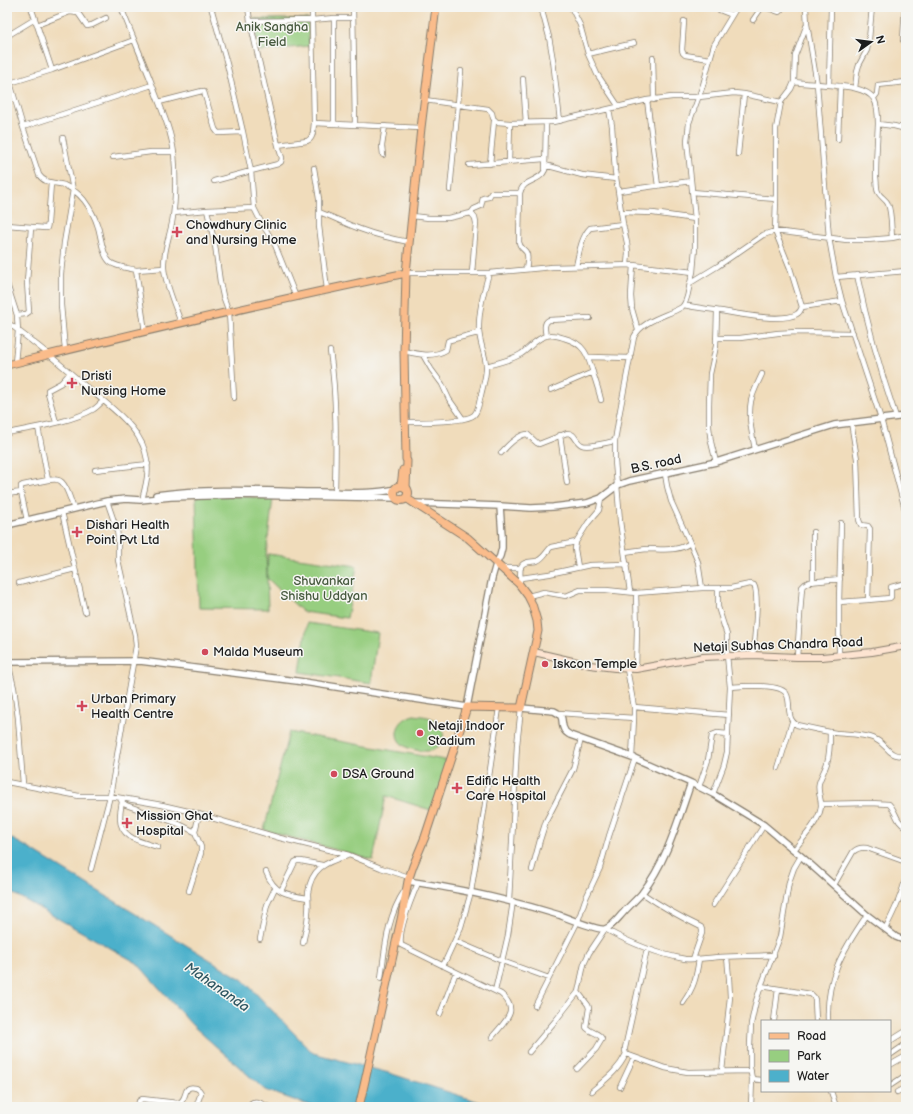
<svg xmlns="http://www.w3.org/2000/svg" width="913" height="1114" font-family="'Balsamiq Sans',sans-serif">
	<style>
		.green { fill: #97ce80; stroke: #5a754e }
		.water { fill: #4cb0cb; stroke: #346674 }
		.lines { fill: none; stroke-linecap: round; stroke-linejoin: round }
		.minor-casing { stroke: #867c6c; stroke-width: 6 }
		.tertiary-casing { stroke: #867c6c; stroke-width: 8 }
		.secondary-casing { stroke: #867c6c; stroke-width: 8 }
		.primary-casing { stroke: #867c6c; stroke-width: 9 }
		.motorway-casing { stroke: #867c6c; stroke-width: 10 }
		.minor { stroke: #fff; stroke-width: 4.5 }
		.tertiary { stroke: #fff; stroke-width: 5.5 }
		.secondary { stroke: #fde4d1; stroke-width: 6 }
		.primary { stroke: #fabc8b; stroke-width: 7 }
		.motorway { stroke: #fabc8b; stroke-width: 8 }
		.poi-dot { fill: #d1495b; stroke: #f6f6f2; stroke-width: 1.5 }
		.labels { text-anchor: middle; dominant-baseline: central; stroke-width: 3; stroke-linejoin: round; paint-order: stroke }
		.park-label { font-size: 13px; fill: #475a3f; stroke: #f6f6f2 }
		.poi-label { font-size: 13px; fill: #1c1c1c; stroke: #f6f6f2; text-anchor: start }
		.street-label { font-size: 13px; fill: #1c1c1c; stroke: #f6f6f2 }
		.water-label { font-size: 14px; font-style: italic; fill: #2f5762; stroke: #f6f6f2 }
	</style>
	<rect width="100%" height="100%" fill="#f6f6f2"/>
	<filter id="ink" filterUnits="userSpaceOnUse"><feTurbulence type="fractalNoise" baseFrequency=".025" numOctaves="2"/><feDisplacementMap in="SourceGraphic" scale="8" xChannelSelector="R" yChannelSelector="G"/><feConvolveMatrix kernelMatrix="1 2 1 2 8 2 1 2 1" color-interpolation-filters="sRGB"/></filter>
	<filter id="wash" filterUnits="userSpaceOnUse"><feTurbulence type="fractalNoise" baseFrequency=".012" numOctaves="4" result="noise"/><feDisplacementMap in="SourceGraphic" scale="16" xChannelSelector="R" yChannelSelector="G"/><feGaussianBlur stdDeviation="0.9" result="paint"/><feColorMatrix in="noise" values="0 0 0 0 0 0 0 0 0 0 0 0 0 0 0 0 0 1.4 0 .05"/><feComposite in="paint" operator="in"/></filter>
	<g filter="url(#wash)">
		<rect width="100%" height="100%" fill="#f0dcbb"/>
		<path class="green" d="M252 19H308L309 46 260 51Z
			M196 495 273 498 266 555 267 578 268 554 357 566 347 618 303 612 267 578 268 609 199 608Z
			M307 623 378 633 371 683 300 672Z
			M414 715C420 716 429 716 435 720 446 726 446 741 436 748 431 752 426 751 421 751 416 750 410 749 406 747 390 738 397 719 414 715Z
			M289 732 450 761 434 811 386 796 373 860 264 830Z"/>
		<path class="water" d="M7 836 25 846 243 980 313 1053 389 1073 495 1107H314L265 1090 192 1025 137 963 7 890Z"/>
	</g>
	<g filter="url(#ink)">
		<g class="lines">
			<g class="minor-casing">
				<path id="minor" d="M31 7 52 70 134 40
					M121 7C131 33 142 58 152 84 160 106 171 129 174 153 176 176 176 200 172 223 169 238 163 253 164 268 165 283 176 308 181 323
					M211 7 227 64 243 132 251 171 254 208 260 220 275 245 296 297
					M248 7 250 21 312 20 314 123 421 128
					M312 7V20L334 18
					M353 7 355 125
					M541 7 549 37 553 60 560 121
					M571 7 580 25 588 54 597 74 619 107
					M712 7 732 15
					M765 7 779 12 781 10
					M70 12 78 13 87 26 92 25 106 18
					M753 20 762 7
					M684 21 682 50 683 53 685 55 710 59
					M37 25 70 12 72 7
					M7 36 35 19
					M903 40 905 7
					M588 54 634 43
					M653 58 654 100
					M7 72 23 127 39 175C45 184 55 182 64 185 71 188 79 194 84 200 90 208 95 217 98 227 101 236 102 255 110 262 116 267 128 268 136 270L145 332
					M523 79 526 123
					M794 82 795 56 807 24
					M10 83 52 70
					M829 85 831 7
					M855 88 857 72 859 65 867 50 869 39 872 7
					M874 98 877 94 878 85 906 82
					M425 100 488 109 492 113 493 118 497 122 510 123 553 122 647 100 672 97H699L734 93 744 94 781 102
					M647 100 658 186
					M159 102 202 91 204 92 215 129 218 133 243 132
					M609 109 612 126 615 171 623 224 627 243 628 253 627 265
					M334 124V18H353
					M878 124C877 142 876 159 876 177 877 182 876 188 878 192 880 197 886 199 888 204 892 214 891 228 892 238
					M23 127 152 85
					M63 138 73 190 64 243 61 274V305L65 350
					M838 139 840 86
					M278 145 307 141C314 138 313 130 314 123
					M738 154 744 94
					M383 155 382 146 385 126
					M113 157 151 152H173
					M509 162 510 123
					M490 164 494 121
					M469 165 545 159
					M545 165 582 175 616 179
					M314 168 319 199V226L327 289
					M214 181 251 171 278 164 281 162 282 158 278 145 250 21
					M450 190 461 71
					M619 191 691 181
					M692 192 776 199
					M319 212C333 217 346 224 360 229 376 235 392 239 409 242
					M621 212 653 213 695 219
					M174 213 207 210
					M471 213 474 209 481 206 483 198 489 197 491 193H520
					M412 216 429 218H448L471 213 475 218 476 223 472 273
					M7 225 45 228H47L48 223 51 183
					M633 265 631 296 632 309 638 330
					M576 266C579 254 581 237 590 228L623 224
					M526 269C527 264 529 256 526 252 523 248 520 248 519 242L520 193C523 179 540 182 545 170L546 123
					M136 270 164 268
					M406 273H489L552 267 633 265 693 272
					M857 275C867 323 880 370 896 417
					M836 277 906 271
					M690 283 693 272 695 248V219L687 141 689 123 703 85 710 59 714 45 737 7
					M7 284 17 315 18 331 15 363
					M842 301 881 419 906 513
					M684 305C697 308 709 309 721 311 738 314 782 323 797 314 800 312 801 310 802 307L842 301 836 277 829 238 817 84 807 24 806 7
					M802 307 790 268 775 231 776 199V129L781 102 791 89 794 82C802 83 810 84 818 84 834 86 865 85 874 99 878 106 878 116 878 124L894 126 906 129
					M17 315 26 314 29 312 27 282 31 228
					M7 322C21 333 35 343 48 354 60 364 72 374 83 384 104 402 137 424 145 451 150 467 147 481 143 496
					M546 336C545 330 543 323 549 320L590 318
					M716 338H740L778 333 797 332 853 333
					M330 351C337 398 336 445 335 492
					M404 351C417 354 433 358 446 350L448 341 450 340 478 333
					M423 355 431 369 442 384 449 399 463 419
					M589 357 631 358
					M486 366C498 363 511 360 521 354 529 349 536 338 546 336 552 334 558 336 564 338 584 343 588 355 593 373 596 382 599 391 601 400
					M551 390 593 372
					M234 398 229 312 223 296 220 282 215 245 207 210 254 208
					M56 422 48 393V390L61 383 70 373
					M405 422C419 422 465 423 474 415 479 410 479 401 481 395 483 385 487 375 486 365 485 352 478 340 479 326 479 308 484 290 489 273
					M38 427 48 480C51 480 55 479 58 480 66 481 71 502 74 509
					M7 433C32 428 72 422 94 409 97 407 100 404 103 401
					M560 435 567 483
					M755 449C752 434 748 417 751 401 753 392 758 383 762 374
					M501 453C507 446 517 435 527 434L537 443 539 444 567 433C576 433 575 442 582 445 589 448 608 442 615 441
					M716 462 711 442 709 427V405L710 374 716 346 717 311
					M95 470 148 464
					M665 474 667 486 671 501 690 543 698 562 702 588
					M7 494 21 492
					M62 512 85 612
					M27 520 21 492V486L23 485 48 480
					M625 552C632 551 639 550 647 549 661 549 678 552 690 543
					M578 567 575 549 576 542 588 523 599 510 601 498
					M502 568H521
					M521 578 549 574 590 565 627 564
					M520 581C521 576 519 568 522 565 525 561 533 562 537 561 544 558 546 552 551 547L576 542
					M813 582V532
					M19 583 75 569
					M718 589V607L727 635V655L730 687C742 686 778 683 786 693 789 698 789 703 789 709 790 716 790 721 797 725 810 728 823 731 836 733 848 734 865 734 875 739 890 746 885 756 906 756
					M630 592 620 521 615 461V441L619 416 634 337C642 320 667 316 682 307 688 301 688 291 690 283L718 266 763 235 775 231 847 240H867L892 238 906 235
					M528 596 544 592 566 596 580 590H606L636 593 702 588H731L750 584 754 585C760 596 754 639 753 655
					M868 600 890 598 891 597V587L906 583
					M839 602 841 523
					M839 655V602L868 600 870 529 868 526 861 525 859 520 857 459 851 422
					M797 657 802 587 805 584 809 582 840 579
					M7 658 14 688 18 718 23 784
					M627 669 634 707V718L632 757
					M636 669 637 630 636 593
					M634 707 729 715
					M559 713 634 718
					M778 768 792 722
					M7 782 79 796H110L162 805 188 811 280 838 349 855 381 868 409 877
					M699 787 708 760 712 735 717 733 728 734
					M713 794 724 765 727 752 730 687
					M120 798 122 802 126 805 179 824 195 832
					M122 802C121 807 120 813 120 818 120 839 143 842 158 847
					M821 804 871 803 889 804C897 812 895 821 906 827
					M794 850C803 838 821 820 821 805 821 797 817 791 819 783 821 776 825 770 827 763 830 753 830 742 830 732
					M91 869 110 796 136 646 135 635 118 560V538L117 530 107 501
					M532 870 540 840 546 821 573 769 581 739
					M266 872C274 893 287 895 308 898
					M418 883C412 897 398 931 401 945L501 994C521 1011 504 1022 492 1037
					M834 885 853 852C857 848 861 847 867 848L906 862
					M189 891 201 853V847L195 832 199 814
					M281 891 295 862 297 861H301L322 865
					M642 893C661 906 680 917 701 927L702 930V933L693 959
					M509 901 517 745 521 708
					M713 905 764 825
					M885 929C894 912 902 895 906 876
					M260 939 267 905 275 888
					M455 941 502 961 549 978
					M303 943C305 932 308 922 308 912 309 906 308 900 308 893 311 869 325 862 347 856
					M647 949 625 1048V1051L626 1054 665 1068 676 1070 688 1072 751 1071
					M443 966 461 927 471 892 484 811 499 708
					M381 978C385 948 387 916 405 890
					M761 986 811 994 814 997 815 1000 816 1021
					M495 991 508 935 513 901
					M683 1003C694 987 696 979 699 959
					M535 1006 578 921 585 900 600 868 609 836 635 758
					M440 1014 456 972
					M774 1021 778 989
					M828 1021C826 977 843 950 867 915
					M890 1041 906 1031
					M529 1052 556 1020 578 992 584 964 589 953 605 929C630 943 657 954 685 959 696 960 708 958 719 957 737 956 756 956 774 955
					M890 1055 906 1044
					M890 1065 906 1056
					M577 1069 596 1049 602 1039C599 1032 590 1033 586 1027L589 1008 588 1005 578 992
					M722 1071 730 997 729 978 727 957
					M752 1079 762 1080
					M891 1085 906 1075
					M620 1087 634 1057
					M592 1091C606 1079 618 1071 626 1054
					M831 1091 836 1107
					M897 1092 906 1087
					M138 1107 139 1101 142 1099 178 1103C189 1100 181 1084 196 1088 200 1090 199 1089 201 1093L196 1107
					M249 1107C252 1097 262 1104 269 1107
					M751 1107 752 1079 750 1067V1046L751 1024 756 1001 761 986 780 937 789 882 794 868 801 856"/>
			</g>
			<g class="tertiary-casing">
				<path id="tertiary" d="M156 495C209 488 263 491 317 492 341 492 372 495 396 489
					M413 503 500 506 531 508 553 507 587 503 601 498 618 485 629 481 716 462 834 425 906 416
					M7 525 107 501 126 499 140 500 171 497 240 495 397 498
					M7 662 140 661 297 681 467 707 492 578 496 564 500 556 502 548V536L500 506
					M521 708 554 711C567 717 559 723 565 731 565 732 569 734 570 735L632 757 691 783
					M408 881C460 889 510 900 559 915 567 918 599 931 605 929 612 927 618 918 623 913 629 906 636 900 642 893 667 861 678 820 691 783L713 794 764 825 801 856 867 915 896 937 906 941"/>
			</g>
			<g class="secondary-casing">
				<path id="secondary" d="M534 652 590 665 615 668 636 669 703 657 753 655 797 657H822L872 652 906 646"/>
			</g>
			<g class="primary-casing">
				<path id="primary" d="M7 365C139 332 272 301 406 273
					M401 486 403 470
					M406 488 407 461 406 459 404 351 406 273 421 128 436 7
					M359 1107 365 1081 402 915 408 881 413 866 425 837 452 755 467 707 521 708 538 631 537 621 532 604 528 596 519 584 468 538 406 498"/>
			</g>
			<g class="motorway-casing">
				<path id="motorway" d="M394 493a7 7 0 1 1 14 0a7 7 0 1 1-14 0Z"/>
			</g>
			<use href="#minor" class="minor"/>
			<use href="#tertiary" class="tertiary"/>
			<use href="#secondary" class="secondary"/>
			<use href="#primary" class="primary"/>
			<use href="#motorway" class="motorway"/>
		</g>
	</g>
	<g class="poi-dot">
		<path d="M175 226h4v4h4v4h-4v4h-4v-4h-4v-4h4z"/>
		<path d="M70 377h4v4h4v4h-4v4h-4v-4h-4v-4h4z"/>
		<path d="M75 526h4v4h4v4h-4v4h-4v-4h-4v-4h4z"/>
		<circle cx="205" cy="652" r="4"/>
		<circle cx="545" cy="664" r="4"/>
		<path d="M80 700h4v4h4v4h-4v4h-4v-4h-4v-4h4z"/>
		<circle cx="420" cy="733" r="4"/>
		<circle cx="334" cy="774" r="4"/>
		<path d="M455 782h4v4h4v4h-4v4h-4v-4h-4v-4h4z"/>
		<path d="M125 817h4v4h4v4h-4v4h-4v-4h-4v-4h4z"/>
	</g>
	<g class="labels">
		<g class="park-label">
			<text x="272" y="27">Anik Sangha<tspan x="272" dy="15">Field</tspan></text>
			<text x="324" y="581">Shuvankar<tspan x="324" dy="15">Shishu Uddyan</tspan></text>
		</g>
		<g class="poi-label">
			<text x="186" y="225">Chowdhury Clinic<tspan x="186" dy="15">and Nursing Home</tspan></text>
			<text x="81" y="376">Dristi<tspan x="81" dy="15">Nursing Home</tspan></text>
			<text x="86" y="525">Dishari Health<tspan x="86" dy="15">Point Pvt Ltd</tspan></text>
			<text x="213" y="652">Malda Museum</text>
			<text x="553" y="664">Iskcon Temple</text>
			<text x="91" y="699">Urban Primary<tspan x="91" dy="15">Health Centre</tspan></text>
			<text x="428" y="726">Netaji Indoor<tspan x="428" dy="15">Stadium</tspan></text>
			<text x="342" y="774">DSA Ground</text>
			<text x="466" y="781">Edific Health<tspan x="466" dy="15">Care Hospital</tspan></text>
			<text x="136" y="816">Mission Ghat<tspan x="136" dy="15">Hospital</tspan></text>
		</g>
		<g class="street-label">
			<text transform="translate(656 464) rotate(-12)">B.S. road</text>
			<text transform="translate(778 645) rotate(-2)">Netaji Subhas Chandra Road</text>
		</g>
		<g class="water-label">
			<text transform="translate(217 987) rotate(35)">Mahananda</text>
		</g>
	</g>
	<rect width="913" height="1114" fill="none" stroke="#f6f6f2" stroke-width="24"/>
	<rect x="761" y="1020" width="130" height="72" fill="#f6f6f2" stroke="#9f9f9c"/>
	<rect x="769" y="1033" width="20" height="6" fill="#fabc8b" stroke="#9f9f9c"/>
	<text x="797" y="1040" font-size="12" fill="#1c1c1c">Road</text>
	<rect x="769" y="1050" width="20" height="12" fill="#97ce80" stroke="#9f9f9c"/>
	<text x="797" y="1060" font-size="12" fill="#1c1c1c">Park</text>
	<rect x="769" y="1070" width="20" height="12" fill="#4cb0cb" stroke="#9f9f9c"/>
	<text x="797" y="1080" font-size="12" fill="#1c1c1c">Water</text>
	<g transform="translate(871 42) rotate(76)" stroke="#f6f6f2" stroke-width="3" paint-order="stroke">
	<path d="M0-3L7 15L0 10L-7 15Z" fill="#1c1c1c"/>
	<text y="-6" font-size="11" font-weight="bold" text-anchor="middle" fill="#1c1c1c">N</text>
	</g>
</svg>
